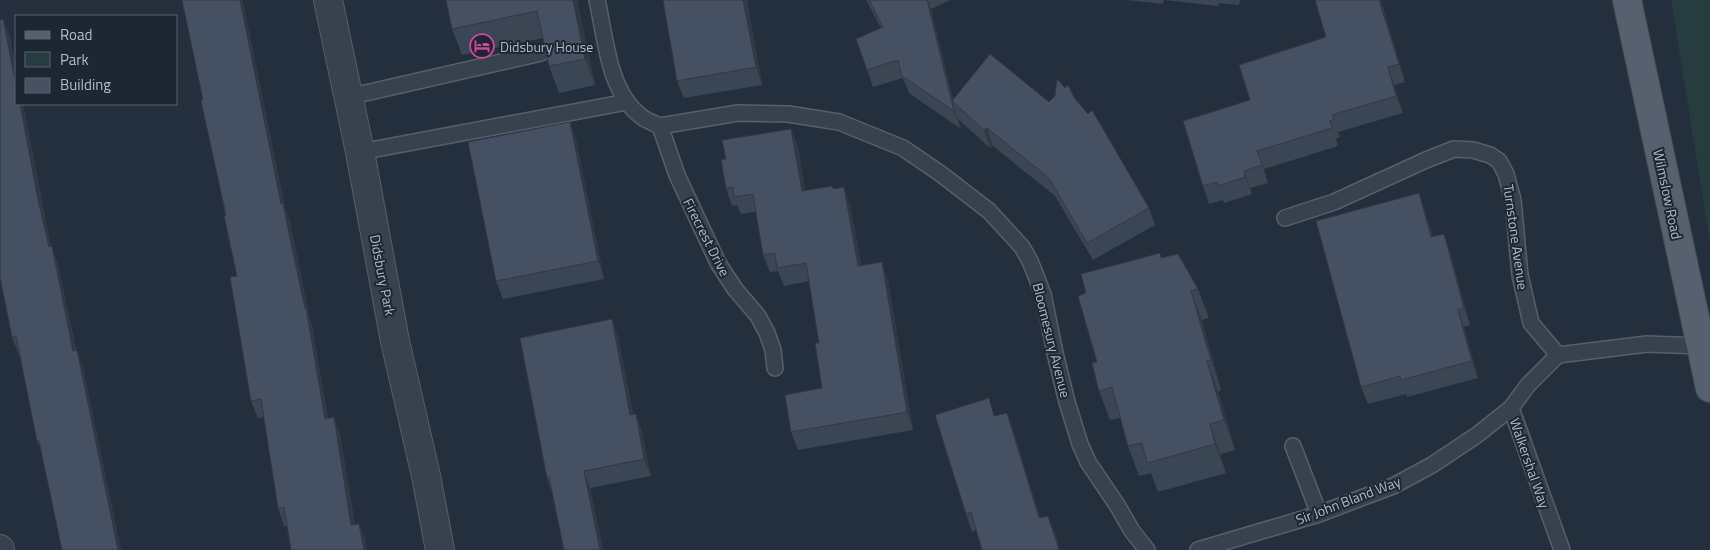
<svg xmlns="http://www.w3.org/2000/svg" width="1710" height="550" font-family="'Titillium Web',sans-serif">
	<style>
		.green { fill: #263c3f }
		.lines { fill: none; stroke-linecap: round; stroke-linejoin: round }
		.lane-casing { stroke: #565f6c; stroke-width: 18 }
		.street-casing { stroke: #565f6c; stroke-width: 30 }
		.primary-casing { stroke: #414a57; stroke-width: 30 }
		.lane { stroke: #38414e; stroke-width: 15 }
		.street { stroke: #38414e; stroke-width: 28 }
		.primary { stroke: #56606e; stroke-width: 28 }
		.wall { fill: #3b4654 }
		.shaded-wall { fill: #303945 }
		.building { fill: #455162; stroke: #303945 }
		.labels { text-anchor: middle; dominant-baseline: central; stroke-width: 4; stroke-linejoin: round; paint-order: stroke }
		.poi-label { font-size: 14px; fill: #b4bcc9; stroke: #1d2633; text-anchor: start }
		.street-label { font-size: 14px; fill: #b4bcc9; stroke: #1d2633 }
	</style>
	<rect width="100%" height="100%" fill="#242f3e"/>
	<path class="green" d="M1671 0H1710V242Z"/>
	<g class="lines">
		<g class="lane-casing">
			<path id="lane" d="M597 0C606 39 608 92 642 117 647 121 654 123 660 126
				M348 97 541 53
				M660 126 738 113 788 114 839 122 903 148 941 174 989 211 1022 247 1030 261 1043 294 1055 353 1067 402 1080 444 1088 462 1117 505 1132 531 1147 550
				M660 126 677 175 718 263 735 289 758 316 767 333 773 350 775 368
				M360 152 627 102
				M1285 218 1334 202 1426 160 1454 149 1473 150 1490 155 1499 161 1506 174 1513 200 1520 275 1531 323 1558 355
				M1293 446 1319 514
				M1198 550 1319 514 1393 486 1432 465 1477 435 1511 408
				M1562 550 1511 408 1528 385 1558 355 1647 344 1701 346"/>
		</g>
		<g class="street-casing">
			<path id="street" d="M328 0 360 152 395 341 426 476 440 550
				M0 549V550"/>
		</g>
		<g class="primary-casing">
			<path id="primary" d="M1627 0 1710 388"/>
		</g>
		<use href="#lane" class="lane"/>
		<use href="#street" class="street"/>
		<use href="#primary" class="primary"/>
	</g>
	<path class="wall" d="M446 0H577L595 85 559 93 549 66 543 38 462 55 452 29Z
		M663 0H747L762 85 684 98 677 81Z
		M866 0H950L931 9 953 99 1049 102 1075 99 1149 208 1155 225 1093 260 1055 196 993 146 990 148 958 119 961 129 909 93 903 78 873 87 856 39 881 28Z
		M1126 0H1240L1239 5 1219 3 1218 6 1164 0 1163 4Z
		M1315 0H1381L1405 82 1394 85 1403 113 1338 132 1340 137 1336 139 1338 146 1264 169 1268 183 1250 188 1252 194 1224 203 1223 200 1209 204 1203 186 1250 100 1326 37Z
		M243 2 285 208 290 221 309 316 312 326 328 418 340 435 355 525 359 524 366 542 287 526H284L278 508 264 417 258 418 251 401 237 276 203 100Z
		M3 19 10 37 16 104H23L45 217 51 247 58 264 76 350 83 368 121 550H62L41 450 37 441 20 354 19 355 12 337Z
		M576 139 604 279 503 299 496 281Z
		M798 146 805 191 832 186 834 189 850 205 861 265 888 280 913 430 798 450 791 432 822 388 819 343 809 281 784 286 778 271 770 272 763 255 756 212 741 214 737 205 732 206 726 188Z
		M1419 193 1425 211 1433 237 1450 251 1470 325 1464 327 1478 378 1407 397 1406 394 1368 404 1361 387Z
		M1160 253 1162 258 1198 289 1209 318 1202 320 1221 390 1218 391 1235 450 1220 454 1226 473 1158 492 1151 473 1139 476 1128 446 1120 418 1110 420 1099 391 1097 362 1086 293Z
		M618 337 633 414H636L642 431 651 476 590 488 603 550H564L552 493 547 478Z
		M995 416 1013 430 1040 518 1055 533 1060 550H982L976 530 972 532 966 514Z"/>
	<path class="shaded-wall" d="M240 0H243V2L285 208 290 221 309 316 312 326 331 436 325 419 305 309 281 204Z
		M573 0H577L595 85 585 59Z
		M743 0H747L762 85 756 67Z
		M927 0H928L931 9 954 104 952 101 958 119 961 129 954 111Z
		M1379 0H1381L1405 82 1399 64Z
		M3 19 10 37 16 70V86Z
		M1388 67 1394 85 1403 113 1396 96Z
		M20 104H23L45 217 54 259 52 246 58 264 79 368 73 351 38 200Z
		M570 122 576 139 604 279 598 261Z
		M987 128 993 146 990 148 984 130Z
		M791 129 798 146 808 209 802 191Z
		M1257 151 1264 169 1268 183 1262 165Z
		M1244 171 1250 188 1252 194 1245 177Z
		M844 187 850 205 865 283 858 266Z
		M1419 193 1425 211 1438 255 1431 237Z
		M1444 234 1450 251 1470 325 1464 308Z
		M882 262 888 280 913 430 907 412Z
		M1191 291 1202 320 1221 390 1211 360Z
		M1458 310 1464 327 1478 378 1472 361Z
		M612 319 618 337 637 432 630 415Z
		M77 350 83 368 121 550H118L111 517Z
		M1207 361 1218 391 1235 450 1224 420Z
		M1007 413 1013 430 1045 536 1039 518Z
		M636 414 642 431 651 476 644 459Z
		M334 417 340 435 358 543 351 525Z
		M1210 424 1220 454 1226 473 1215 444Z
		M584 471 590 488 603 550H600Z
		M1048 516 1055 533 1060 550H1059Z
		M359 524 366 542 367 550H364Z"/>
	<path class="building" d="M182 0H240L281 204H283L305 309 306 308 325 419 334 417 351 525 359 524 364 550H291L284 507 278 508 261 399 251 401 230 277 237 276 224 216 226 215 201 101 203 100Z
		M446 0H573L585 59 549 66 537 11 452 29Z
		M663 0H743L756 67 677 81Z
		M869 0H927L954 111 902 76 898 60 867 70 856 39 883 27Z
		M1315 0H1379L1399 64 1388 67 1396 96 1332 115 1334 119 1330 121 1332 128 1257 151 1262 165 1244 171 1245 177 1218 186 1217 182 1203 186 1183 121 1250 100 1239 65 1326 37Z
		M3 19 16 86V104H20L38 200 49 247 52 246 73 351 77 350 118 550H62L39 441H37L16 336 12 337 0 277V20Z
		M990 54 1049 102 1055 96 1057 79 1065 88 1068 85 1075 99 1088 114 1092 110 1149 208 1087 243 1049 178 987 128 984 130 952 101Z
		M570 122 598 261 496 281 468 142Z
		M791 129 802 191 832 186 833 189 844 187 858 266 882 262 907 412 791 432 785 395 822 388 815 343H819L806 263 777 268 775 253 763 255 753 194 734 197 733 187 726 188 721 160 726 159 722 140Z
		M1419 193 1431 237 1444 234 1464 308 1458 310 1472 361 1401 380 1400 376 1361 387 1316 221Z
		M1160 253 1161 258 1178 254 1198 289 1191 291 1211 360 1207 361 1224 420 1210 424 1215 444 1147 463 1142 443 1128 446 1112 387 1099 391 1092 363 1097 362 1078 296 1086 293 1081 274Z
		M612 319 630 415 636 414 644 459 584 471 600 550H564L549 477 547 478 520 338Z
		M989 398 994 416 1007 413 1039 518 1048 516 1059 550H982L971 512 966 514 935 415Z"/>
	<defs>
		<g id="hotel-ring" transform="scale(1.25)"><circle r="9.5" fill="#1d2633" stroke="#d1479c" stroke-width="1.5"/><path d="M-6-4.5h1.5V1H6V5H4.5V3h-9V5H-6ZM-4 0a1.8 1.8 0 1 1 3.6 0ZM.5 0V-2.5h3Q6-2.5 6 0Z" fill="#d1479c"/></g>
	</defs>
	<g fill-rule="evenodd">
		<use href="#hotel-ring" x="482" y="46"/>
	</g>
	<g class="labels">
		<g class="poi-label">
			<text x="500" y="46">Didsbury House</text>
		</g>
		<g class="street-label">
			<text transform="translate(1668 194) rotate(78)">Wilmslow Road</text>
			<text transform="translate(707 237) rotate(63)">Firecrest Drive</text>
			<text transform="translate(1516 237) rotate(82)">Turnstone Avenue</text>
			<text transform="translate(383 275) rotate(79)">Didsbury Park</text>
			<text transform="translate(1052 340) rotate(76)">Bloomesury Avenue</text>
			<text transform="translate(1530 463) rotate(71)">Walkershal Way</text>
			<text transform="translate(1348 500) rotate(-21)">Sir John Bland Way</text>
		</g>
	</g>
	<rect x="15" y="15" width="162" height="90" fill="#1d2633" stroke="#59626f"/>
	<rect x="25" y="31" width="25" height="8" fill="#56606e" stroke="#59626f"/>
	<text x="60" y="40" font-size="15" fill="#b4bcc9">Road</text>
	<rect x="25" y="52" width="25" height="15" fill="#263c3f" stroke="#59626f"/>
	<text x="60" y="65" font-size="15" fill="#b4bcc9">Park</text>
	<rect x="25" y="78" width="25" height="15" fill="#455162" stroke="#59626f"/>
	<text x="60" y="90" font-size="15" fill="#b4bcc9">Building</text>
</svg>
